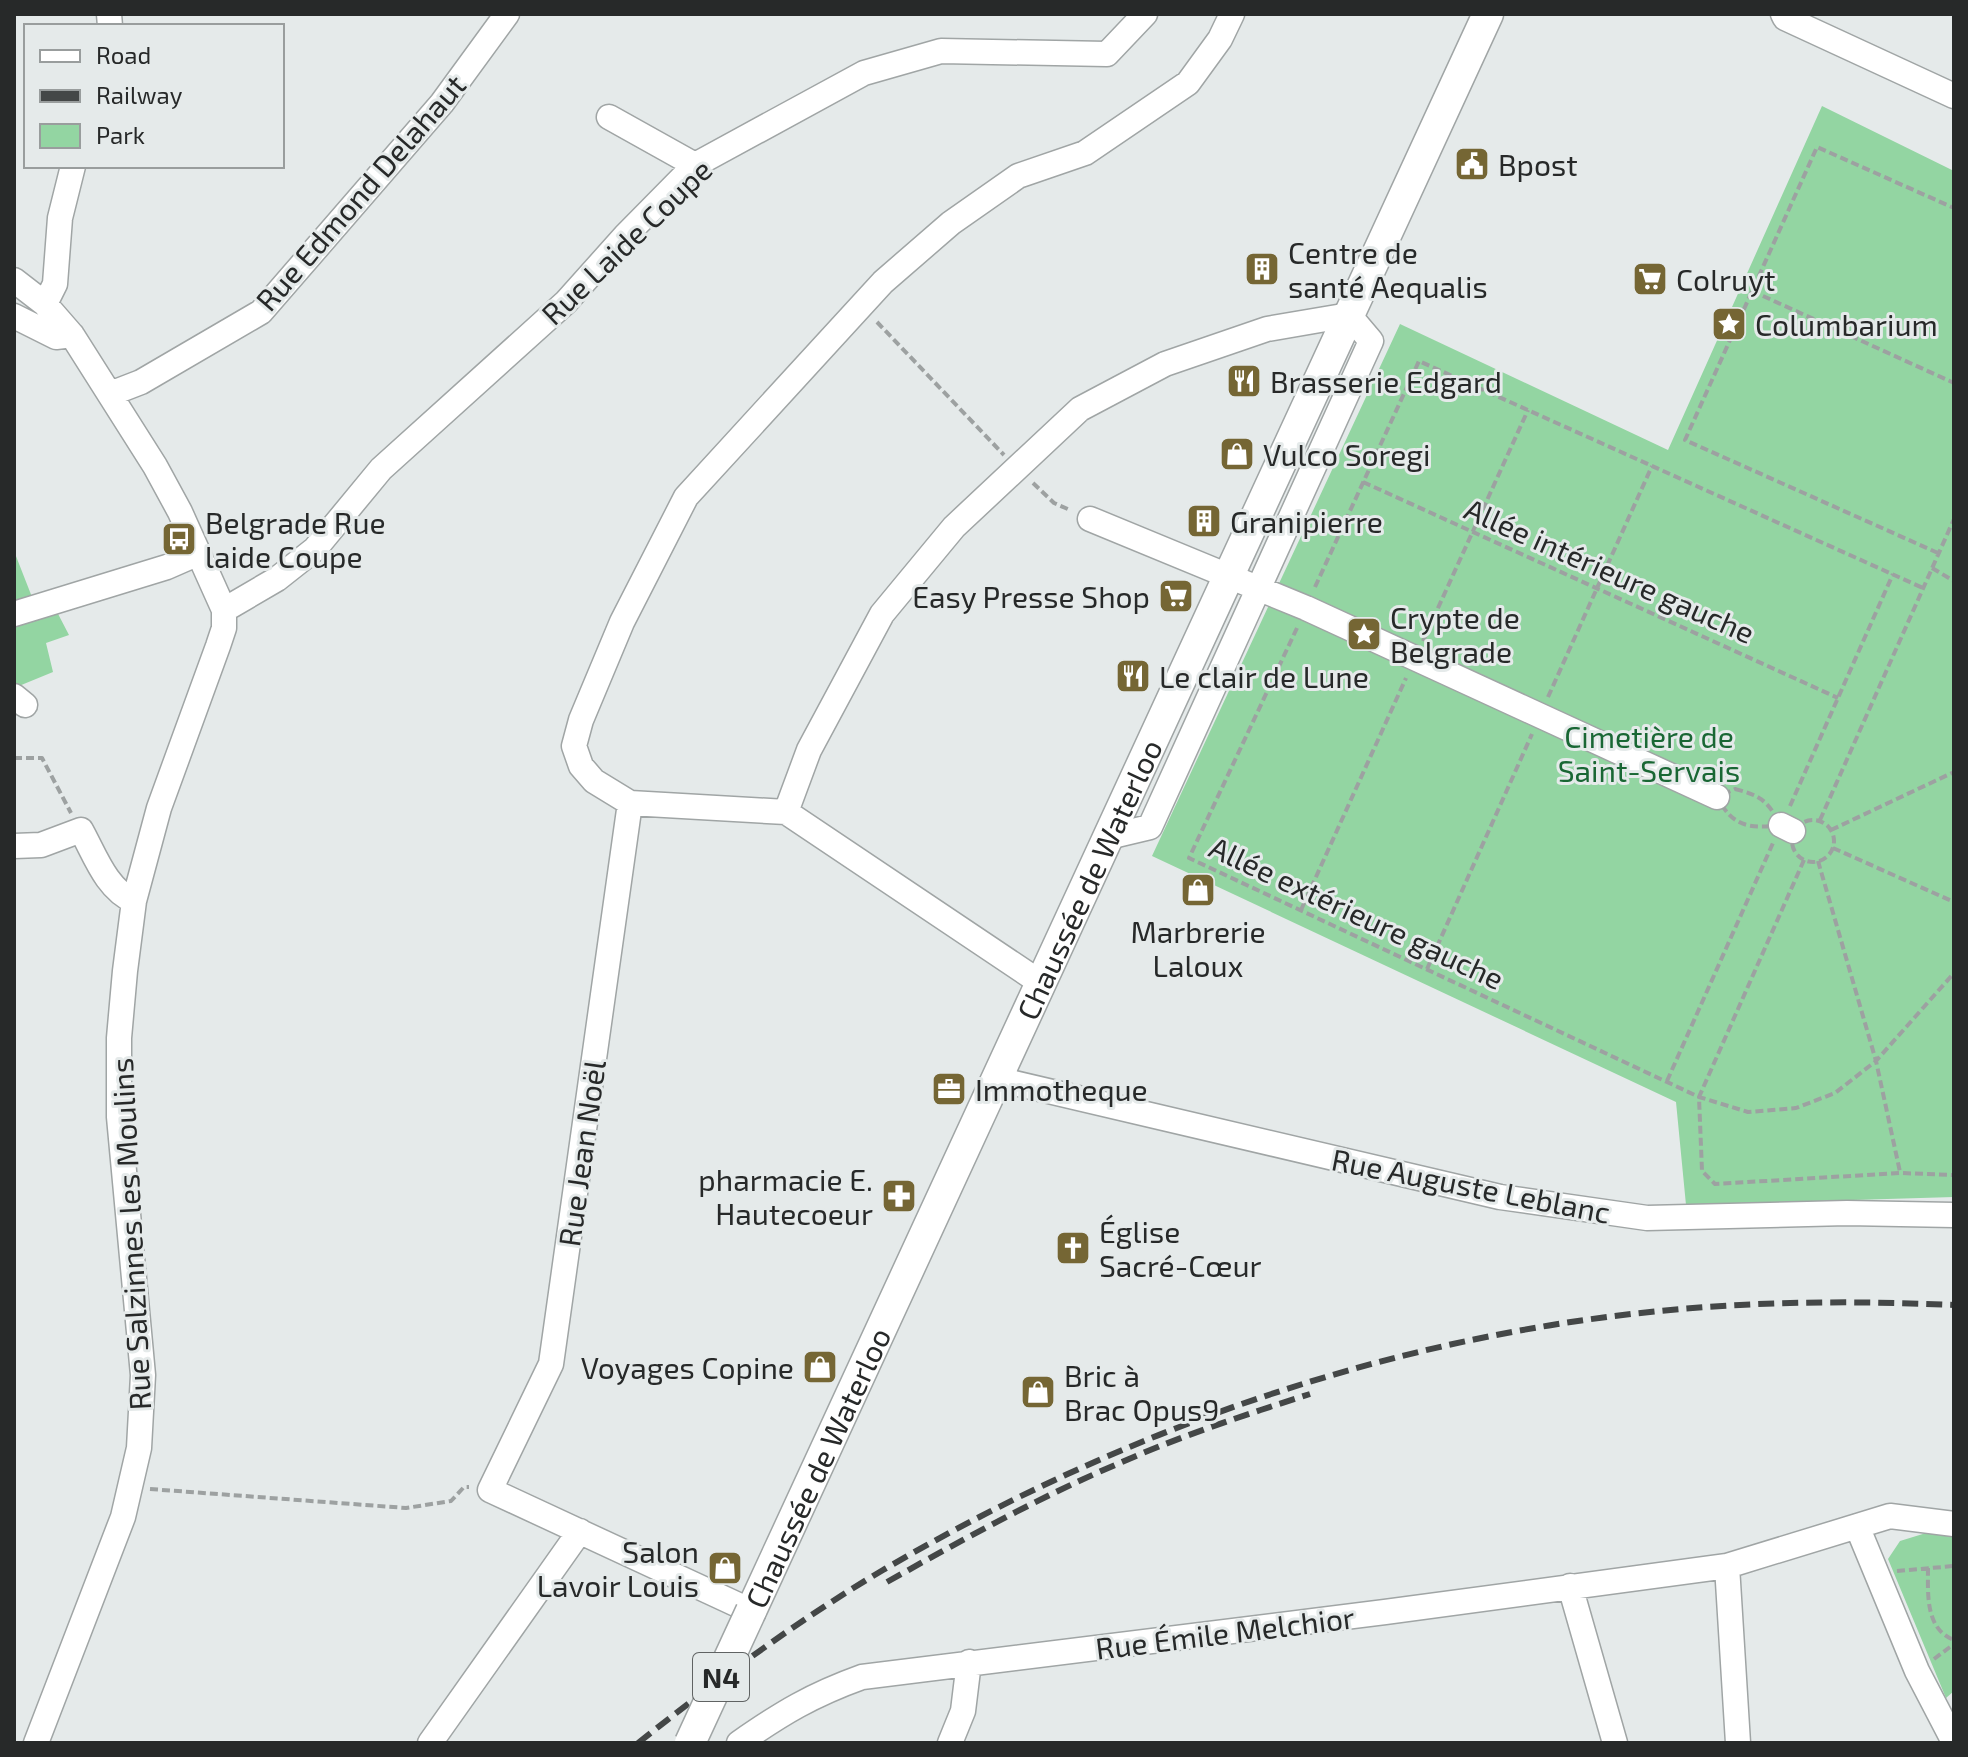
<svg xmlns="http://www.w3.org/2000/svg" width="1968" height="1757" font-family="'Exo 2',sans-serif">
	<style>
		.green { fill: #93d5a2 }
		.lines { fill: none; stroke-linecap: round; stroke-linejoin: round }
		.minor-casing { stroke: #a0a5a5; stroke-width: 27 }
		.major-casing { stroke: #a0a5a5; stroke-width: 33 }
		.path { stroke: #9da1a1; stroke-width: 4; stroke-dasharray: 8 4; stroke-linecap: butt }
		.minor { stroke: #fff; stroke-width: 24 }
		.major { stroke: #fff; stroke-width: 30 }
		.rail { stroke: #444747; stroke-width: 6; stroke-dasharray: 16 8; stroke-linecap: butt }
		.major-bridge-casing { stroke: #a0a5a5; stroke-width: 33; stroke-linecap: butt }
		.major-bridge { stroke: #fff; stroke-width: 30 }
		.labels { text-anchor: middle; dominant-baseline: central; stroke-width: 6; stroke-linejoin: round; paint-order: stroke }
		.shield { fill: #e5eaea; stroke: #606363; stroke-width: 2 }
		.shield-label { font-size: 28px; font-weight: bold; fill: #272929 }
		.poi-label { font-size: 30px; fill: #272929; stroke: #e5eaea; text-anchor: start }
		.street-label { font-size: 30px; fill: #272929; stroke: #e5eaea }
		.park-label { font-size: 30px; fill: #196734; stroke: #e5eaea }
	</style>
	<rect width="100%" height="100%" fill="#e5eaea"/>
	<path class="green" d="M1822 106 1954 171V1197L1686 1205 1676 1102 1152 856 1400 324 1668 450Z
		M14 551 39 615 56 610 69 635 46 643 53 672 14 688Z
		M1926 1533 1954 1536V1691L1946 1698 1888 1559 1900 1541Z"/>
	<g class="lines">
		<g class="minor-casing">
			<path id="minor" d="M109 14 110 26
				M1783 14 1785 18 1954 96
				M609 117 695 165
				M14 280 45 304 72 335 155 466 180 512 224 610V628L218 646 159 808 134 901 125 971 119 1038V1117L143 1375 139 1448 123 1517 36 1743
				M45 304 55 284 60 218 73 166
				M14 316 56 337 72 335
				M110 394 141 382 261 312 442 103 507 14
				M1090 519 1306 608 1717 797
				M224 610 277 579 315 549 381 469 566 302 625 236 695 165 864 73 941 51 1107 54 1145 14
				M14 614 167 567 199 553
				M14 696 25 705
				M630 803 551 1364 490 1490 751 1611
				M786 812 809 750 882 614 954 527 1080 409 1165 364 1267 329 1349 315 1371 341 1150 827 1108 837
				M1781 825 1793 831
				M14 846 41 845 81 830C95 855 106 889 134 901
				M1041 983 786 812 630 803 594 781 581 766 574 746 581 720 622 622 686 497 883 282 951 223 1018 176 1085 153 1188 83 1220 39 1232 14
				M997 1079 1500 1197 1647 1218 1847 1213 1954 1215
				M1857 1526 1917 1671 1954 1742
				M1727 1566 1738 1743
				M1570 1586 1615 1743
				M430 1743 580 1531
				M739 1743C782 1713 812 1695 862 1677L1385 1612 1727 1566 1890 1516 1954 1524
				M950 1743 963 1711 969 1662"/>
		</g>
		<g class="major-casing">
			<g id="major">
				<path id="s1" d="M751 1611 1488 14"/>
			</g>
		</g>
		<path class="path" d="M1752 291 1954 383
			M877 322 1004 455
			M1363 482 1838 698
			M1033 483 1054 503 1070 510
			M1938 553 1685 440 1817 147 1954 208
			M1932 568 1954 581
			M1315 587 1419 361 1923 588
			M1297 628 1189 858 1699 1097 1748 1112 1796 1108 1835 1093 1876 1061 1954 973
			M1423 641 1528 410
			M1548 697 1652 466
			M14 758H42L71 813
			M1735 789C1762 796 1767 801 1781 825 1749 829 1733 827 1717 797Z
			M1790 806 1893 574
			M1792 841a21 21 0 1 1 42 0a21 21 0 1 1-42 0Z
			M1820 820 1954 519
			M1831 830 1954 772
			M1833 848 1954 902
			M1804 860 1699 1097 1702 1171 1715 1184 1900 1173 1954 1175
			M1818 861 1876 1061 1900 1172
			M1301 910 1406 678
			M1427 969 1532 734
			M1667 1081 1773 843
			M150 1489 406 1508 451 1501 464 1487H469
			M1928 1568C1928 1594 1925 1629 1954 1640
			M1897 1571 1954 1566
			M1934 1659 1954 1644"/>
		<use href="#minor" class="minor"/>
		<use href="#major" class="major"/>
		<path class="rail" d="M887 1582C962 1540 1036 1499 1115 1465 1178 1437 1244 1415 1310 1394
			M638 1743C716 1681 797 1621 883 1570 1143 1418 1438 1320 1740 1305 1811 1301 1883 1302 1954 1305"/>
		<g class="major-bridge-casing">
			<path id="major-bridge" d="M690 1743 751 1611"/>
		</g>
		<use href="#major-bridge" class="major-bridge"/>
	</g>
	<defs>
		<g id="civic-square" transform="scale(1.8)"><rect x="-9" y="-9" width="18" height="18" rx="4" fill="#756634" stroke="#e5eaea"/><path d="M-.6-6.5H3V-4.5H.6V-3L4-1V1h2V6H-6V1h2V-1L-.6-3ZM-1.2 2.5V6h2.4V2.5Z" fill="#fff"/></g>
		<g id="building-square" transform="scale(1.8)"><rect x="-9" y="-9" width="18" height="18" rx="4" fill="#756634" stroke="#e5eaea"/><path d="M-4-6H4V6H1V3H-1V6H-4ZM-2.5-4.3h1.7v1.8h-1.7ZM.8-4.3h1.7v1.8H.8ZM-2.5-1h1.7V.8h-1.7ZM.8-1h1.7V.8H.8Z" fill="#fff"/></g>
		<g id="supermarket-square" transform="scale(1.8)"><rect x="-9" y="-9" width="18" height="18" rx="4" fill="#756634" stroke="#e5eaea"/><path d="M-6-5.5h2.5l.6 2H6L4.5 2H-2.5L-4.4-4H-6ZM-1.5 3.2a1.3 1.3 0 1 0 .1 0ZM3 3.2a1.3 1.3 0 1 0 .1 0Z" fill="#fff"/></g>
		<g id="sight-square" transform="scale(1.8)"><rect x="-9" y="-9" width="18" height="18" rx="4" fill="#756634" stroke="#e5eaea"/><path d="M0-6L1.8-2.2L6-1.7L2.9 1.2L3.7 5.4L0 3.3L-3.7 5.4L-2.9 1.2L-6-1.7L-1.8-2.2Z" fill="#fff"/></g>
		<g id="restaurant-square" transform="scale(1.8)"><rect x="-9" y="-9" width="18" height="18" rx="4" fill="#756634" stroke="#e5eaea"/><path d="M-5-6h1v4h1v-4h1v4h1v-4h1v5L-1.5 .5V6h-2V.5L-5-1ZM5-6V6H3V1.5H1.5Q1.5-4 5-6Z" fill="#fff"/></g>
		<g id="shop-square" transform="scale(1.8)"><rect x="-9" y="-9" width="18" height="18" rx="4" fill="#756634" stroke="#e5eaea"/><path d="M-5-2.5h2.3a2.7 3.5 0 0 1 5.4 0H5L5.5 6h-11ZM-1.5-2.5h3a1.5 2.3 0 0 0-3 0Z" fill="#fff"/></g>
		<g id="bus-square" transform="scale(1.8)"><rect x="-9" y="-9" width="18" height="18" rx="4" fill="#756634" stroke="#e5eaea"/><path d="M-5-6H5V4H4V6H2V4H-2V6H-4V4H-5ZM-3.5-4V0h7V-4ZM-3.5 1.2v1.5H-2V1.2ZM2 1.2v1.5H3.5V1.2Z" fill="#fff"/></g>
		<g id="office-square" transform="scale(1.8)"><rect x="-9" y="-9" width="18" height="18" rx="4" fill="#756634" stroke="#e5eaea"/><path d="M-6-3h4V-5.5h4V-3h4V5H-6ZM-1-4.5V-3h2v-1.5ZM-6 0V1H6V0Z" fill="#fff"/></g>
		<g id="pharmacy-square" transform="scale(1.8)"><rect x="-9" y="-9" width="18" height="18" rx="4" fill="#756634" stroke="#e5eaea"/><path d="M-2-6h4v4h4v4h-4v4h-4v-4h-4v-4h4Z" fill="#fff"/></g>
		<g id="church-square" transform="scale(1.8)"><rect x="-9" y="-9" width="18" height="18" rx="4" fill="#756634" stroke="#e5eaea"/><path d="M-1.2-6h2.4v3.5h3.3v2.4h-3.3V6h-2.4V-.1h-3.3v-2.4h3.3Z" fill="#fff"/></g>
	</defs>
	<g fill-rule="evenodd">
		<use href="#civic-square" x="1472" y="164"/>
		<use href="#building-square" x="1262" y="269"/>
		<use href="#supermarket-square" x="1650" y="279"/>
		<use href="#sight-square" x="1729" y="324"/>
		<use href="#restaurant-square" x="1244" y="381"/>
		<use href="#shop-square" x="1237" y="454"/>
		<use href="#building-square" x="1204" y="521"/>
		<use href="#bus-square" x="179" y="539"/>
		<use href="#supermarket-square" x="1176" y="596"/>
		<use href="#sight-square" x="1364" y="634"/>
		<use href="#restaurant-square" x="1133" y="676"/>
		<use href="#shop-square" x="1198" y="890"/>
		<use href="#office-square" x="949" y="1089"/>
		<use href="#pharmacy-square" x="899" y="1196"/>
		<use href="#church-square" x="1073" y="1248"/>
		<use href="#shop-square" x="820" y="1367"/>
		<use href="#shop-square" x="1038" y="1392"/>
		<use href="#shop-square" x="725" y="1568"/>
	</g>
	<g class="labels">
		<rect class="shield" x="693" y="1653" width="56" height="48" rx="6"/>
		<g class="shield-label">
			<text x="721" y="1677">N4</text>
		</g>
		<g class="poi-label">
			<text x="1498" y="164">Bpost</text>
			<text x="1288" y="252">Centre de<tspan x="1288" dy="34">santé Aequalis</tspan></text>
			<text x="1676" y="279">Colruyt</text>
			<text x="1755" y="324">Columbarium</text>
			<text x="1270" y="381">Brasserie Edgard</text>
			<text x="1263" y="454">Vulco Soregi</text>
			<text x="1230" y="521">Granipierre</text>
			<text x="205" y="522">Belgrade Rue<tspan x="205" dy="34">laide Coupe</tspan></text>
			<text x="1150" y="596" text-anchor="end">Easy Presse Shop</text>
			<text x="1390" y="617">Crypte de<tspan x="1390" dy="34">Belgrade</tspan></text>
			<text x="1159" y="676">Le clair de Lune</text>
			<text x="1198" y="931" text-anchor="middle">Marbrerie<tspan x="1198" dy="34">Laloux</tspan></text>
			<text x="975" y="1089">Immotheque</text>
			<text x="873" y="1179" text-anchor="end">pharmacie E.<tspan x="873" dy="34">Hautecoeur</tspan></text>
			<text x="1099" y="1231">Église<tspan x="1099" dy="34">Sacré-Cœur</tspan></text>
			<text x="794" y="1367" text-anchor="end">Voyages Copine</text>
			<text x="1064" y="1375">Bric à<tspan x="1064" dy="34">Brac Opus9</tspan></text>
			<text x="699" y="1551" text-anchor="end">Salon<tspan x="699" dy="34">Lavoir Louis</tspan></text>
		</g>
		<g class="street-label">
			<text transform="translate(360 192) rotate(-49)">Rue Edmond Delahaut</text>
			<text transform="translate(626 241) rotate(-44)">Rue Laide Coupe</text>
			<text transform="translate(1610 570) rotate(24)">Allée intérieure gauche</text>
			<text stroke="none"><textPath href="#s1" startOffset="806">Chaussée de Waterloo</textPath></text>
			<text transform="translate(1357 912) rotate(25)">Allée extérieure gauche</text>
			<text transform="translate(581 1153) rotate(-82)">Rue Jean Noël</text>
			<text transform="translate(1471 1185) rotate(11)">Rue Auguste Leblanc</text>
			<text transform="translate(130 1234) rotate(-93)">Rue Salzinnes les Moulins</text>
			<text stroke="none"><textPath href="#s1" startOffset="158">Chaussée de Waterloo</textPath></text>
			<text transform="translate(1225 1632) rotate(-7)">Rue Émile Melchior</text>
		</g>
		<g class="park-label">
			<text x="1649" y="736">Cimetière de<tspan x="1649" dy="34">Saint-Servais</tspan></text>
		</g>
	</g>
	<rect width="1968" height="1757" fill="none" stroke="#272929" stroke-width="32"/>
	<rect x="24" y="24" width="260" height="144" fill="#e5eaea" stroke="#999d9d" stroke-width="2"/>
	<rect x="40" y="50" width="40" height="12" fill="#ffffff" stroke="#999d9d" stroke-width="2"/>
	<text x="96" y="64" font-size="24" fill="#272929">Road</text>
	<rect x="40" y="90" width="40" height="12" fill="#444747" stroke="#999d9d" stroke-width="2"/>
	<text x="96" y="104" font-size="24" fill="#272929">Railway</text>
	<rect x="40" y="124" width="40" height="24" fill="#93d5a2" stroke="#999d9d" stroke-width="2"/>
	<text x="96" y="144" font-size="24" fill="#272929">Park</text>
</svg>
